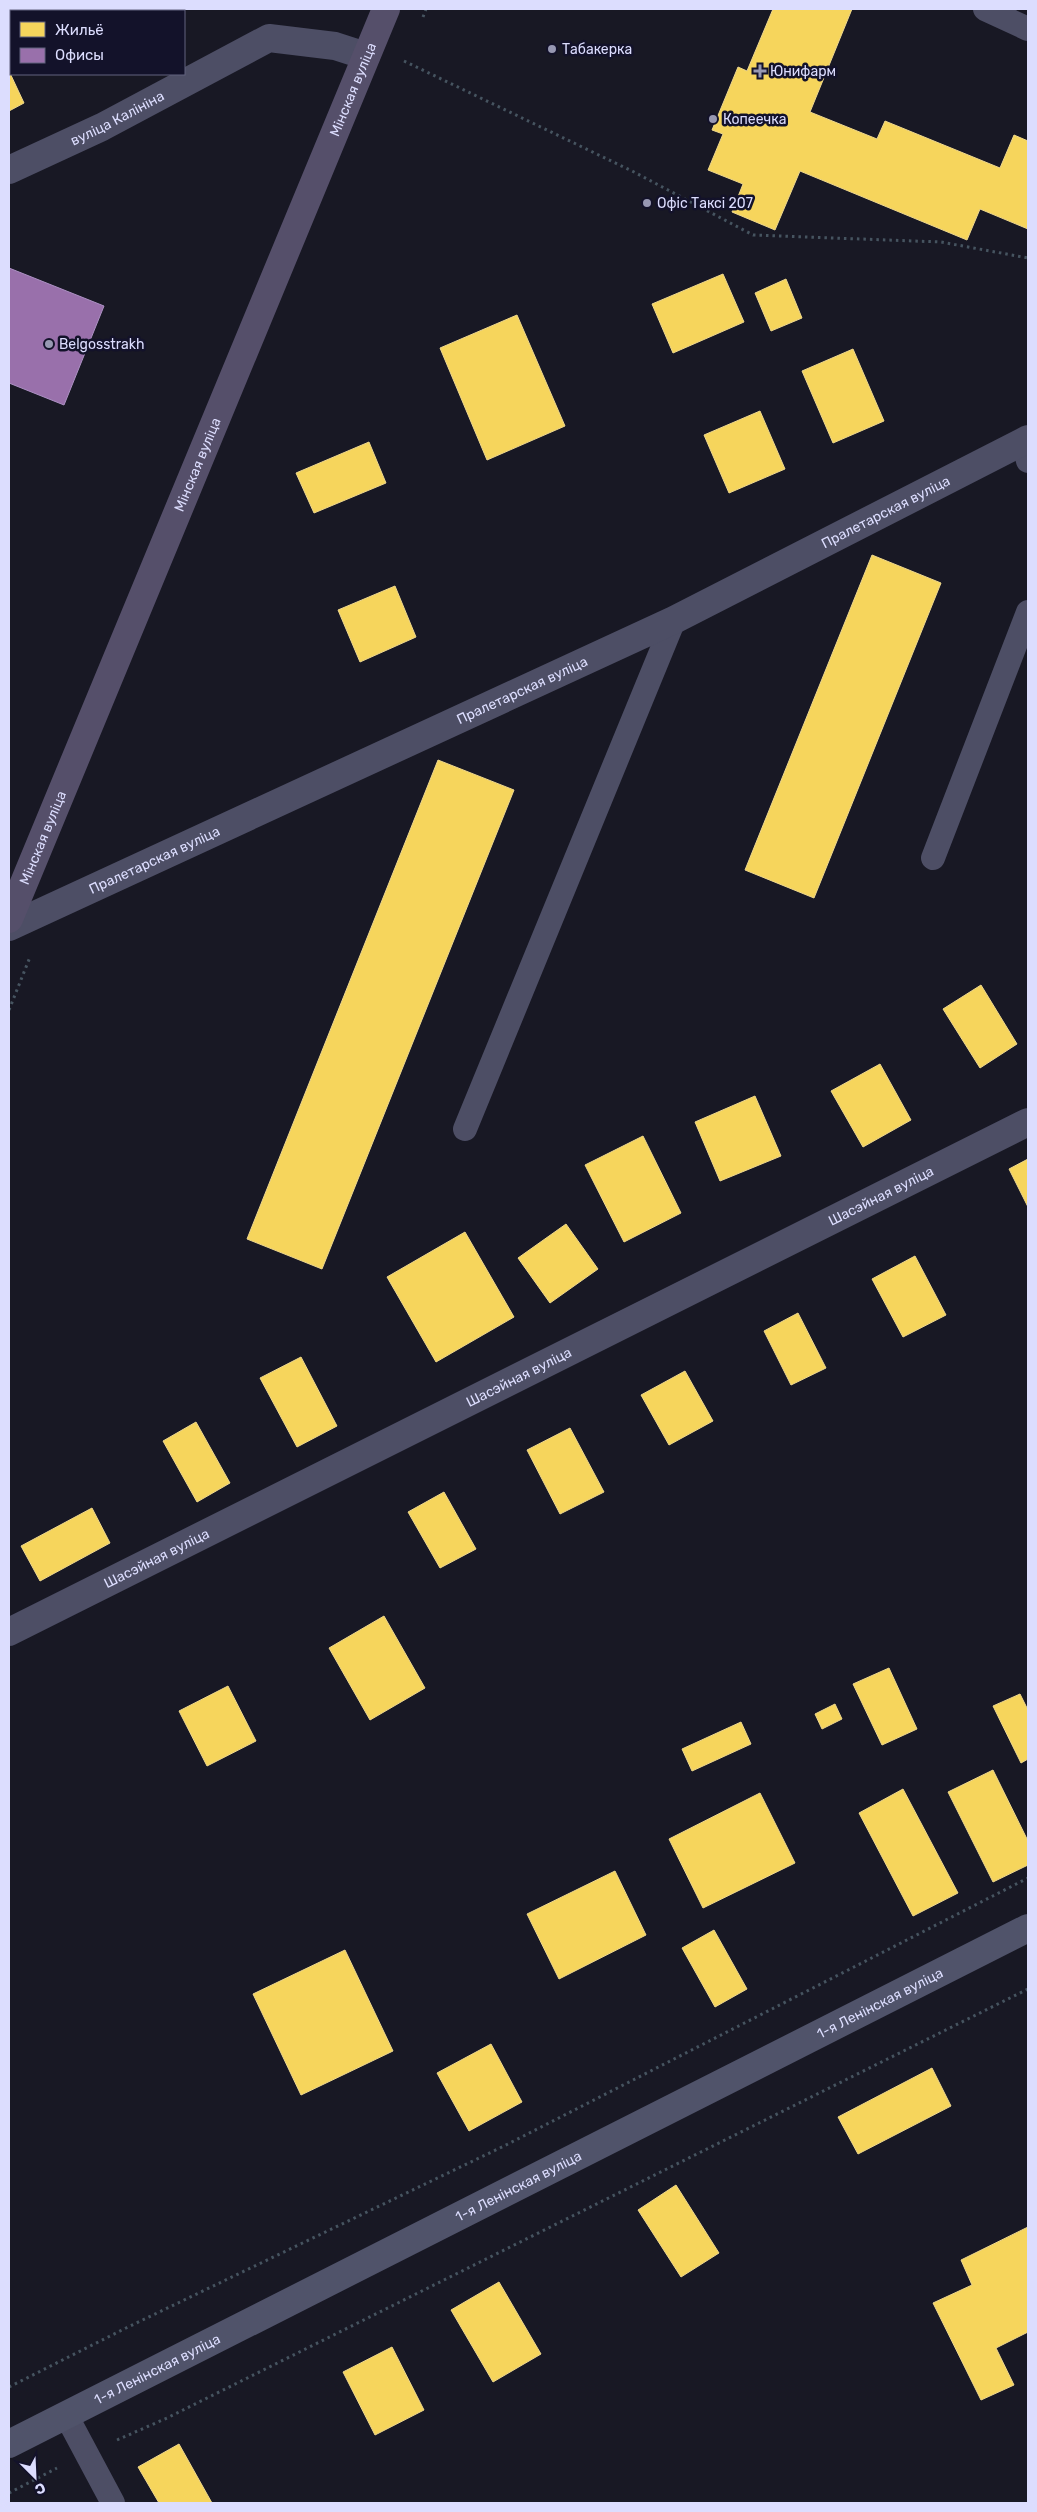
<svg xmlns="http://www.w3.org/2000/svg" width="1037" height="2512" font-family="Rubik,sans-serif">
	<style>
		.homes { fill: #f6d55c; stroke: #eed78d }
		.offices { fill: #9970ab; stroke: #ad91c4 }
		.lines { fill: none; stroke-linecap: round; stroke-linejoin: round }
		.path { stroke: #465460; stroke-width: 3; stroke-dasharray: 2.5 4; stroke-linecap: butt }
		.service { stroke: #4d4e65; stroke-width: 24 }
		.minor { stroke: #4d4e65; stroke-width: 28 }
		.secondary { stroke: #50536a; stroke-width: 28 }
		.primary { stroke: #554f6a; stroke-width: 28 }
		.poi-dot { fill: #9798b2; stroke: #13122a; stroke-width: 2 }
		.labels { text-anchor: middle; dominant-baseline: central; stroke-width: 5; stroke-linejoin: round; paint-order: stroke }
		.poi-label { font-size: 14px; fill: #dcddfe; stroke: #13122a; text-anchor: start }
		.street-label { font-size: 14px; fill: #dcddfe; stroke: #13122a }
	</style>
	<rect width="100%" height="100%" fill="#181824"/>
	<path class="homes" d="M73 9H117L119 11H75Z
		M773 9H852L810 112 877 139 885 121 1000 168 1014 135 1028 141V229L980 209 967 240 800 171 775 230 732 212 743 184 708 170 723 134 712 130 738 67 747 71Z
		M9 71 24 103 9 111Z
		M723 274 744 322 673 353 652 304Z
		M786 279 802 318 771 331 755 293Z
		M517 315 565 426 487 460 440 348Z
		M853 349 884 421 833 443 802 371Z
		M760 411 785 469 729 493 704 435Z
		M369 442 386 483 314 513 296 473Z
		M872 555 941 583 814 898 745 870Z
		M395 586 416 637 360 662 338 610Z
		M438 760 514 790 322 1269 247 1239Z
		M981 985 1017 1044 980 1068 943 1009Z
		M880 1064 911 1120 863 1147 831 1091Z
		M755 1096 781 1156 720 1181 695 1122Z
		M643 1136 681 1213 624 1242 585 1165Z
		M1028 1159V1207L1009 1169Z
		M566 1224 598 1269 550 1303 518 1258Z
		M465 1232 514 1317 436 1362 387 1277Z
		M915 1256 946 1315 903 1337 872 1279Z
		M798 1313 826 1368 791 1385 764 1331Z
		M301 1357 337 1426 297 1447 260 1378Z
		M685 1371 713 1421 669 1445 641 1395Z
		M196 1422 230 1483 197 1502 163 1441Z
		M570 1428 604 1492 560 1514 527 1450Z
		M444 1492 476 1549 440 1568 408 1512Z
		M92 1508 110 1543 40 1581 21 1546Z
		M384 1616 425 1688 370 1720 329 1648Z
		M889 1668 917 1729 882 1745 853 1684Z
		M228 1686 256 1741 207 1766 179 1711Z
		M1020 1694 1028 1710V1759L1021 1763 993 1706Z
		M835 1704 842 1719 822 1729 815 1714Z
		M741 1722 751 1744 692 1771 682 1749Z
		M993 1770 1028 1841V1865L993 1882 948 1792Z
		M903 1789 958 1893 913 1916 859 1813Z
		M760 1793 795 1863 703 1908 669 1839Z
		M615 1871 646 1935 559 1979 527 1914Z
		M714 1930 747 1989 715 2007 682 1948Z
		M345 1950 393 2051 301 2095 253 1994Z
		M491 2044 522 2102 469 2131 437 2073Z
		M932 2068 951 2106 858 2154 838 2117Z
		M676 2185 719 2253 681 2277 638 2210Z
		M1028 2227V2332L996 2348 1014 2385 981 2400 933 2303 972 2285 961 2260Z
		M499 2282 541 2354 493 2382 451 2310Z
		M392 2347 424 2410 375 2435 343 2372Z
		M179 2444 212 2503H159L138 2467Z"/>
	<path class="offices" d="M9 268 104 306 64 405 9 383Z"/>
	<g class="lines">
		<path class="path" d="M423 17 426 9
			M404 61 634 172 753 235 941 242 1028 258
			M9 1010 30 957
			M9 2387 126 2328 504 2146 1028 1878
			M117 2440 167 2418 1028 1989
			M9 2493 57 2468"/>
		<path class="service" d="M985 9 1028 29
			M1023 442 1028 461
			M933 858 1028 612
			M465 1129 674 620
			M66 2415 113 2503"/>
		<g class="minor">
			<path id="s1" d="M9 170 102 127 269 38 335 46 366 56"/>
			<path id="s2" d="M9 927 674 620 1028 439"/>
			<path id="s3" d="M9 1632 1028 1122"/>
		</g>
		<path class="secondary" id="s4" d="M9 2444 1028 1928"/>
		<path class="primary" id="s5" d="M9 919 386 9"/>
	</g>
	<g class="poi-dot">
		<circle cx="552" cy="49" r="5"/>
		<path d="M757.5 63.5h5v5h5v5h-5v5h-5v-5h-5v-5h5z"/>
		<circle cx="713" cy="119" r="5"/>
		<circle cx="647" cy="203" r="5"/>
		<circle cx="49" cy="344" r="5"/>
	</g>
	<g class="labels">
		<g class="poi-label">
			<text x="562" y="49">Табакерка</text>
			<text x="770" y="71">Юнифарм</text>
			<text x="723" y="119">Копеечка</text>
			<text x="657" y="203">Офіс Таксі 207</text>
			<text x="59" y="344">Belgosstrakh</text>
		</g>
		<g class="street-label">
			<text stroke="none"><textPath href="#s5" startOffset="898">Мінская вуліца</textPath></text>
			<text stroke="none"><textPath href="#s1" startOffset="120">вуліца Калініна</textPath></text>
			<text stroke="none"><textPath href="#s5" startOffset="492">Мінская вуліца</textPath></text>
			<text stroke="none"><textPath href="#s2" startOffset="970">Пралетарская вуліца</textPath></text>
			<text stroke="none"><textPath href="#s2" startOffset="565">Пралетарская вуліца</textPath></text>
			<text stroke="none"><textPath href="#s5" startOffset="88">Мінская вуліца</textPath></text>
			<text stroke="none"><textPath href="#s2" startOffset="160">Пралетарская вуліца</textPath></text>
			<text stroke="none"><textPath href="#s3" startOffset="975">Шасэйная вуліца</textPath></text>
			<text stroke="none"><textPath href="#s3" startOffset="570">Шасэйная вуліца</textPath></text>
			<text stroke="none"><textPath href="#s3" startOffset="165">Шасэйная вуліца</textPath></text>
			<text stroke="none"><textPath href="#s4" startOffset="976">1-я Ленінская вуліца</textPath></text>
			<text stroke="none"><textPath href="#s4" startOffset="571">1-я Ленінская вуліца</textPath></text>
			<text stroke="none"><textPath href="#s4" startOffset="166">1-я Ленінская вуліца</textPath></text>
		</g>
	</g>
	<rect width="1037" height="2512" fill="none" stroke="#dcddfe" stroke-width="20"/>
	<rect x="10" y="10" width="175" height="65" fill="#13122a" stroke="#63637f"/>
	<rect x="20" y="22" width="25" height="15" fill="#f6d55c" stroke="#63637f"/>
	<text x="55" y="35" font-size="15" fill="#dcddfe">Жильё</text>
	<rect x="20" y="48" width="25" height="15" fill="#9970ab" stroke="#63637f"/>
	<text x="55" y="60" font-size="15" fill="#dcddfe">Офисы</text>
	<g transform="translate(35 2477) rotate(156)" stroke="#13122a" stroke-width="4" paint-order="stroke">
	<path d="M0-4L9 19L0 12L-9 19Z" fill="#dcddfe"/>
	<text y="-8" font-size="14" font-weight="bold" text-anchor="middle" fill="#dcddfe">С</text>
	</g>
</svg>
